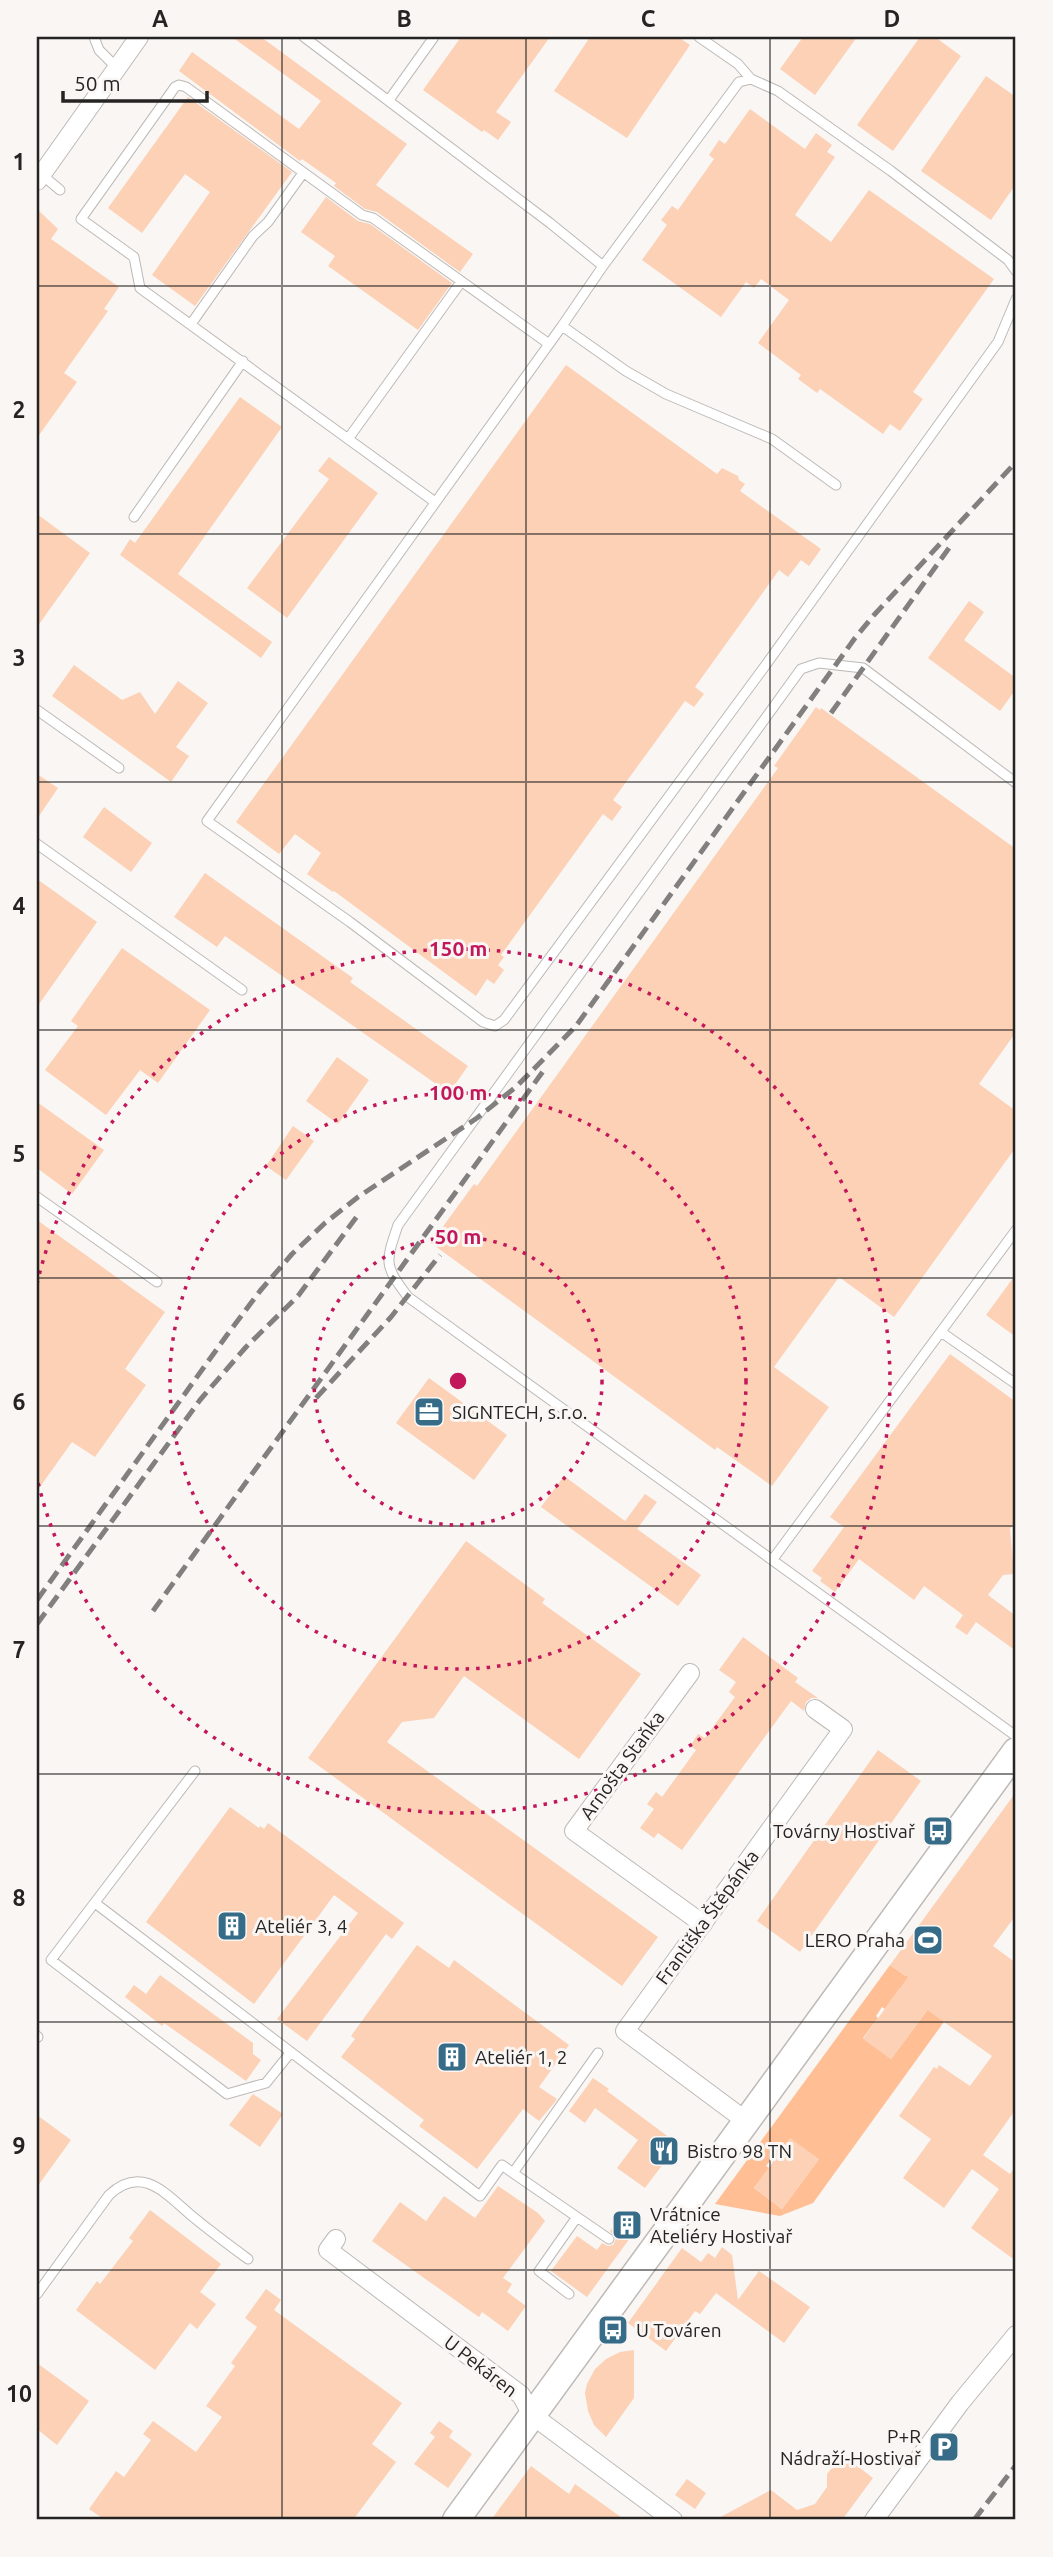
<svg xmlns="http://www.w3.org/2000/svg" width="1053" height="2557" font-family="Ubuntu,sans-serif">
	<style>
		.green { fill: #ffbe94; fill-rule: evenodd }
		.building { fill: #fcd1b6 }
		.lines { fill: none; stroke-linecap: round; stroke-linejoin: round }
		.lane-casing { stroke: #bdb9b7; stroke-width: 11 }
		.street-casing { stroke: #bdb9b7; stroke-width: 20 }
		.secondary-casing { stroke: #bdb9b7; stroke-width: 29 }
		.lane { stroke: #fff; stroke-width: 9 }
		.street { stroke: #fff; stroke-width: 18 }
		.secondary { stroke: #fff; stroke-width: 26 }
		.rail { stroke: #82807f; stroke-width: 5; stroke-dasharray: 14 7; stroke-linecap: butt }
		.grid { fill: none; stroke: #252423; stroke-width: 2; stroke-opacity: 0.55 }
		.ring { fill: none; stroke: #c2185b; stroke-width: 3.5; stroke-dasharray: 3.5 7 }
		.labels { text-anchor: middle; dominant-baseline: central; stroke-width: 6; stroke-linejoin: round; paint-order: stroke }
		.poi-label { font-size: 19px; fill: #252423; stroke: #f9f6f4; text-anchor: start }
		.street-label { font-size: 19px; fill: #252423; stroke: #f9f6f4 }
		.centre { fill: #c2185b; stroke: #f9f6f4; stroke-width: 3.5 }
		.ring-label { font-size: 21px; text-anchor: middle; font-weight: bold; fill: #c2185b; stroke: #f9f6f4; stroke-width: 6; stroke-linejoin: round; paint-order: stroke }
		.neatline { fill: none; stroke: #252423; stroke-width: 2.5 }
		.grid-label { font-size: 23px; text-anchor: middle; font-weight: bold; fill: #252423 }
	</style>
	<rect width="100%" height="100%" fill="#f9f6f4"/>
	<path class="green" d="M890 1965 906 1976 912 1967 959 2001 813 2203 780 2216 715 2204ZM900 1988 928 2009 891 2059 863 2038 878 2018 876 2016 882 2007 885 2009ZM773 2157 819 2159 782 2209 754 2188 769 2168 766 2166Z"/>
	<path class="building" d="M232 37H261L407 144 376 185 473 254 460 272 377 212 365 209 334 186 336 183 302 159 300 161 179 71 192 52 299 129 321 101Z
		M461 37H550L496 112 511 122 498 140 484 130 482 132 423 90Z
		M590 37H678L690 45 627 138 554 91Z
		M803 37H857L815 95 780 69Z
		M920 37H935L961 56 893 151 857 125Z
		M986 76 1016 97V184L991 220 921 171Z
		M188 97 292 172 195 306 152 275 210 192 185 174 142 233 108 208Z
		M750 109 805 149 816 133 832 145 827 152 835 157 795 215 831 242 869 190 994 279 913 392 923 399 900 431 890 424 883 434 820 389 817 393 798 379 801 375 758 343 789 300 761 279 754 288 746 282 721 317 642 260 667 225 661 220 672 206 678 210 714 159 709 155 719 140 725 144Z
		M326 197 358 221 370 224 452 283 418 330 328 266 335 256 301 232Z
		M37 209 58 229 51 239 119 287 104 309 108 311 64 373 77 382 37 438Z
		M566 365 717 474 722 468 738 476 739 480 745 484 740 491 821 549 809 566 801 560 788 577 779 570 695 687 704 694 694 707 685 701 613 800 622 807 612 821 603 814 501 955 504 957 498 965 504 970 494 984 487 979 476 996 334 891 333 892 307 874 321 853 295 834 279 854 236 822Z
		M240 397 282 427 178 574 272 642 261 658 120 555 130 539 135 543Z
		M329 457 378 493 287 618 247 588 329 479 318 471Z
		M37 514 90 553 37 627Z
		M969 601 984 612 964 640 1016 678V689L1000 711 928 658Z
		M74 665 122 700 140 692 155 714 178 681 208 703 176 747 189 756 171 782 52 696Z
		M816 707 820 710 821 708 1016 849V1032L979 1084 1016 1111V1147L894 1317 839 1277 774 1367 829 1407 772 1486 717 1447 715 1450 431 1243 474 1184 477 1186 778 768 774 766Z
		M37 774 58 788 37 819Z
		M104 807 152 843 131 872 83 837Z
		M205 873 353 978 350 982 468 1066 449 1093 225 936 217 947 174 917Z
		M37 879 97 922 37 1007Z
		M122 948 210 1010 158 1083 140 1070 106 1115 45 1070 78 1026 71 1021Z
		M337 1057 369 1080 338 1124 306 1101Z
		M37 1102 104 1150 72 1194 37 1168Z
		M293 1126 314 1141 286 1180 266 1166Z
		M37 1220 165 1312 125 1369 146 1385 95 1457 72 1442 37 1491Z
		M1016 1274V1337L986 1315Z
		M950 1354 1016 1402V1521L1010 1529 1014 1574 1003 1575 988 1595 1016 1616V1651L976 1622 967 1635 955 1627 963 1615 924 1586 914 1600 859 1559 835 1592 820 1581 822 1578 812 1571 844 1527 830 1517Z
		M429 1378 507 1435 474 1480 396 1423Z
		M564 1476 625 1521 645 1494 657 1502 637 1529 701 1575 678 1606 541 1507Z
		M466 1541 545 1599 542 1603 641 1674 579 1759 464 1676 434 1718 402 1722 387 1742 658 1937 622 1986 308 1758Z
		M743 1637 798 1678 795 1682 818 1698H811L806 1702 804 1711 791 1701 682 1850 658 1833 654 1838 640 1828 654 1809 647 1804 656 1792 662 1797 696 1750 690 1746 698 1734 705 1738 735 1697 729 1692 736 1682 719 1670Z
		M878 1750 921 1781 800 1952 757 1921Z
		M1016 1792V1915L993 1946 1016 1963V2109L983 2155 1010 2174 1016 2166V2261L971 2228 999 2189 972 2169 944 2208 903 2178 931 2139 899 2116 934 2067 937 2069 939 2065 970 2086 992 2056 927 2010 891 2059 863 2039 908 1977 890 1965Z
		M230 1807 259 1828 260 1826 264 1829 268 1823 404 1923 392 1939 386 1934 307 2041 277 2019 358 1913 334 1895 254 2004 146 1922Z
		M417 1945 449 1968 454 1960 569 2045 539 2087 557 2099 555 2102 539 2121 523 2109 477 2169 419 2126 424 2120 341 2057 355 2039 351 2036Z
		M160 1975 253 2043V2054L261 2060 246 2081 164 2023 162 2026 125 1997 134 1985 146 1994Z
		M593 2078 609 2089 607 2091 678 2144 645 2188 617 2168 638 2140 595 2108 585 2123 569 2111Z
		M253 2094 283 2114 260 2147 229 2125Z
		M37 2115 71 2140 37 2187Z
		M790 2138 819 2159 782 2209 754 2188Z
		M498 2186 538 2213 545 2221 503 2278 512 2284 507 2292 526 2306 508 2331 482 2312 479 2317 372 2241 400 2202 426 2221 444 2196 475 2218Z
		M150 2210 221 2264 200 2292 216 2304 197 2329 190 2323 155 2370 76 2310 97 2281 100 2284 133 2241 129 2238Z
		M625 2211 641 2223 587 2297 551 2271 577 2236 597 2250 602 2243 608 2246 613 2245 616 2239 610 2231Z
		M722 2247 732 2255 738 2300 759 2271 810 2307 784 2343 716 2293 700 2314 695 2311 666 2351 628 2323 682 2248 701 2262 708 2253 715 2258Z
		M266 2289 281 2300 274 2310 402 2403 372 2444 396 2462 353 2520H105L89 2509 114 2474 116 2471 124 2477 151 2440 143 2434 153 2421 196 2452 222 2417 206 2406 235 2366 231 2363 257 2327 245 2318Z
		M634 2350V2398L606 2437 594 2425 588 2411 585 2393 587 2384 595 2369 606 2359 620 2352Z
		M37 2363 89 2401 57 2445 37 2429Z
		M439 2421 453 2431 449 2437 472 2454 448 2488 414 2464 435 2437 430 2433Z
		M852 2462 873 2478 842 2520H715L771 2490 797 2510 815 2504 827 2487V2474L831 2469Z
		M531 2466 569 2494 575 2484 625 2520H491Z
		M687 2479 706 2493 695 2509 675 2495Z"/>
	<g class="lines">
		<g class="lane-casing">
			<path id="lane" d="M94 37 99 50 117 68
				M304 37 550 223 603 266 562 326 207 821 350 922 483 1022 495 1026 504 1020 765 666 998 342 1016 299
				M699 37 738 64 751 79
				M389 100 434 37
				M41 174 60 190
				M603 266 739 82 751 79 778 91 891 171 1008 260 1016 271
				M191 324 253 236 268 222 303 173
				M562 326 626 371 666 394 772 439 836 485
				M348 439 461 282
				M435 502 140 288 134 257 81 219 175 87 179 85 186 87 362 215 373 218 549 344
				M134 517 243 361
				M37 710 119 768
				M1016 783 863 668 819 663 801 669 398 1225C385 1263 384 1265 408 1297L1016 1736
				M37 844 242 990
				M37 1197 157 1282
				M941 1332 1016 1384
				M773 1559 1016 1230
				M195 1771 51 1960 227 2094 266 2083 291 2052
				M95 1903 480 2196 502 2165 513 2173 598 2053
				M37 2036 38 2037
				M513 2173 609 2239
				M37 2294 109 2195C142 2164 166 2194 192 2216 210 2231 229 2245 248 2259
				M569 2294 539 2271 577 2217"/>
		</g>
		<g class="street-casing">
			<path id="street" d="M37 181 139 37
				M690 1673 574 1831 703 1924
				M746 2121 625 2031 843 1729 815 1709
				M336 2239 328 2250 521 2395 532 2415 673 2520
				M874 2520 960 2403 1016 2335"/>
		</g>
		<g class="secondary-casing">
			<path id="secondary" d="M456 2520 1016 1751"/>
		</g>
		<use href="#lane" class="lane"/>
		<use href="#street" class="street"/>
		<use href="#secondary" class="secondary"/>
		<path class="rail" d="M831 713 949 548
			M316 1398 391 1317 440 1255
			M37 1600 227 1335 260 1291 292 1254 325 1223 358 1197 477 1118 516 1087 576 1026 855 638 874 615 1016 462
			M153 1611 544 1070
			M37 1624 200 1400 246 1347 298 1296 358 1215
			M974 2520 1016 2465"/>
	</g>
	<path class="grid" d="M282 37V2520M526 37V2520M770 37V2520M37 286H1016M37 534H1016M37 782H1016M37 1030H1016M37 1278H1016M37 1526H1016M37 1774H1016M37 2022H1016M37 2270H1016"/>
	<g class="ring">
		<circle cx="458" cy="1381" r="144"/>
		<circle cx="458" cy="1381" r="288"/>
		<path d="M37 1284A432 432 0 1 1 37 1478"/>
	</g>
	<defs>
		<g id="office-square" transform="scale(1.575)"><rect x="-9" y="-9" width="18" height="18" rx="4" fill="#376c89" stroke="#f9f6f4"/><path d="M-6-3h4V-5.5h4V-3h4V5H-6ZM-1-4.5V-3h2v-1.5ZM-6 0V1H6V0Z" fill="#fff"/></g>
		<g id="bus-square" transform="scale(1.575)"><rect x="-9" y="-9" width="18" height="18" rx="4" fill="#376c89" stroke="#f9f6f4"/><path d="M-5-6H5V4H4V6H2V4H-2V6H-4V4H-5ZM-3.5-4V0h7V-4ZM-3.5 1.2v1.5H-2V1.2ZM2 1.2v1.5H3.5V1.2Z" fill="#fff"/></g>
		<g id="building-square" transform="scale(1.575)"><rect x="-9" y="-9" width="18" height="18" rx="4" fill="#376c89" stroke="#f9f6f4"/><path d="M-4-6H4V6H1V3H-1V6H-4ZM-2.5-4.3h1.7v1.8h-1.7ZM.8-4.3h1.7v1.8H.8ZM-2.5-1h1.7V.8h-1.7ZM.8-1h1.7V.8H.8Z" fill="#fff"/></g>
		<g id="stadium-square" transform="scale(1.575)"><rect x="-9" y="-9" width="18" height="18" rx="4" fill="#376c89" stroke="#f9f6f4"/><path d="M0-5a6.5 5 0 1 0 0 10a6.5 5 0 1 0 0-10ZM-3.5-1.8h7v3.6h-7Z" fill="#fff"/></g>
		<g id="restaurant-square" transform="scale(1.575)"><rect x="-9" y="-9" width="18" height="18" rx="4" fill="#376c89" stroke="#f9f6f4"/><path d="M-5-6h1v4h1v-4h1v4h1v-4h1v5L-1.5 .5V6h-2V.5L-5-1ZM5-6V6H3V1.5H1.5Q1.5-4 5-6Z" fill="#fff"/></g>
		<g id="parking-square" transform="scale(1.575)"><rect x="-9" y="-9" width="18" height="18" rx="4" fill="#376c89" stroke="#f9f6f4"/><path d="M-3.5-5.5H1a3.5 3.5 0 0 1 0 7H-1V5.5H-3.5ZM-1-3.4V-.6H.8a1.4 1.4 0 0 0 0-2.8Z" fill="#fff"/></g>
	</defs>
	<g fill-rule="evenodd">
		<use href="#office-square" x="429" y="1412"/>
		<use href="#bus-square" x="938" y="1831"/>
		<use href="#building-square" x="232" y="1926"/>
		<use href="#stadium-square" x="928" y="1940"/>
		<use href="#building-square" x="452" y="2057"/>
		<use href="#restaurant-square" x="664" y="2151"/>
		<use href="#building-square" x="627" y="2225"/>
		<use href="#bus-square" x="613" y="2330"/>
		<use href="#parking-square" x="944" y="2447"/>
	</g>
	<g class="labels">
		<g class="poi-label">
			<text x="452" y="1412">SIGNTECH, s.r.o.</text>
			<text x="915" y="1831" text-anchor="end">Továrny Hostivař</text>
			<text x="255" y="1926">Ateliér 3, 4</text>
			<text x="905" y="1940" text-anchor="end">LERO Praha</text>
			<text x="475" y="2057">Ateliér 1, 2</text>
			<text x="687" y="2151">Bistro 98 TN</text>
			<text x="650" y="2214">Vrátnice<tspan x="650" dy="22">Ateliéry Hostivař</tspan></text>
			<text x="636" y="2330">U Továren</text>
			<text x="921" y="2436" text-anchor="end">P+R<tspan x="921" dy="22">Nádraží-Hostivař</tspan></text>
		</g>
		<g class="street-label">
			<text transform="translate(622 1765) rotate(-54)">Arnošta Staňka</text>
			<text transform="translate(707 1917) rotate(-54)">Františka Štěpánka</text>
			<text transform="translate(481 2366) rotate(38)">U Pekáren</text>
		</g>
	</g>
	<circle cx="458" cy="1381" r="10" class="centre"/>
	<g class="ring-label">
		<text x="458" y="956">150 m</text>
		<text x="458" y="1100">100 m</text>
		<text x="458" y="1244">50 m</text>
	</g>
	<rect width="1053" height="2557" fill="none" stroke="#f9f6f4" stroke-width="77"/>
	<path d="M63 91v10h144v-10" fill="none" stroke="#252423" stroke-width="3.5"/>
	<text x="74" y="91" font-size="21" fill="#252423" stroke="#f9f6f4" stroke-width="5" paint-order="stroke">50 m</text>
	<rect x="38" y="38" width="976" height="2480" class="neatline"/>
	<g class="grid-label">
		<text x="160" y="27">A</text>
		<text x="404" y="27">B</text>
		<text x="648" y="27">C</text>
		<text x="892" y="27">D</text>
		<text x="19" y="170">1</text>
		<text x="19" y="418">2</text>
		<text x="19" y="666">3</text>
		<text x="19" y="914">4</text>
		<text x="19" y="1162">5</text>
		<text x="19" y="1410">6</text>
		<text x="19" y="1658">7</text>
		<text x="19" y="1906">8</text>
		<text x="19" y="2154">9</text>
		<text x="19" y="2402">10</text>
	</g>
</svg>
